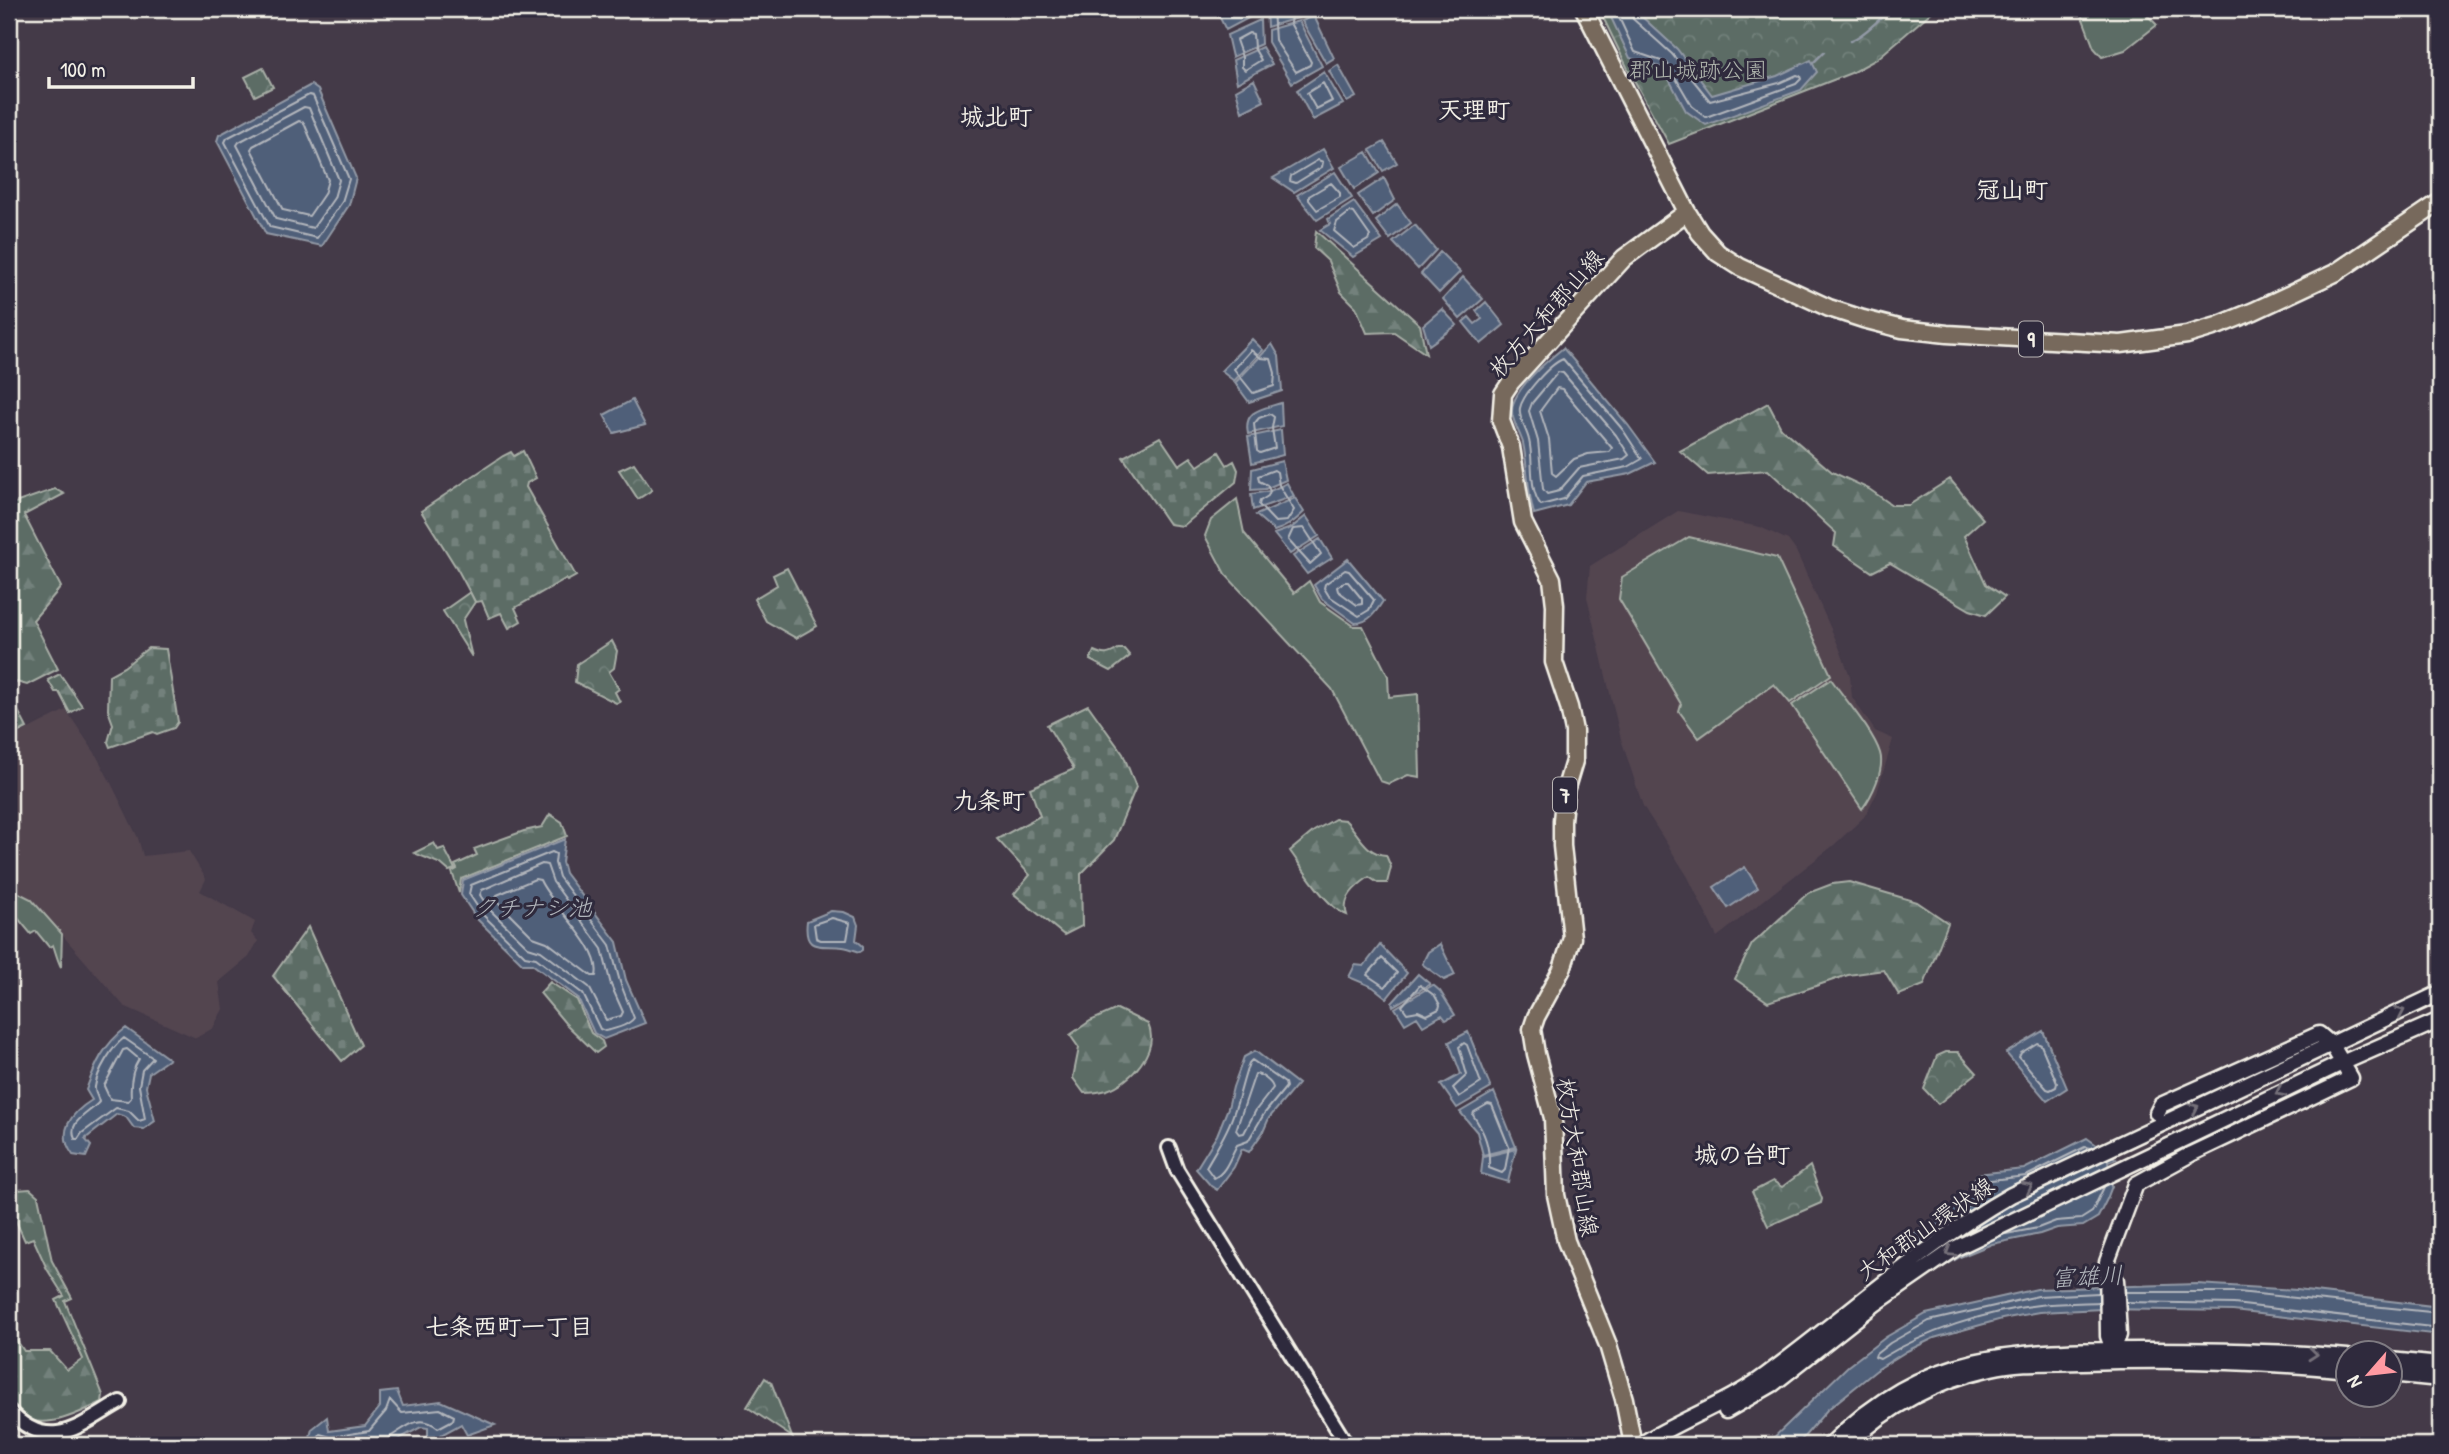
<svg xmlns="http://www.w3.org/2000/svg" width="2449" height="1454" font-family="'Patrick Hand','Klee One',sans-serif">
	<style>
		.built { fill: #534550 }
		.green { fill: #5b6c65; stroke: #a8aea6; stroke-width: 2 }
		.forest { fill: url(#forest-firs); stroke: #a8aea6; stroke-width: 2 }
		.cemetery { fill: url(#cemetery-stones); stroke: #a8aea6; stroke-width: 2 }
		.park { fill: url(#park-crowns); stroke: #a8aea6; stroke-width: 2 }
		.water { fill: #505e79; stroke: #9299a5; stroke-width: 2 }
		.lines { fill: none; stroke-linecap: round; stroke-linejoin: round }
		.shore { stroke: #b2b6bc; stroke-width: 2 }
		.stream { stroke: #9299a5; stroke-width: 2.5 }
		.tertiary-casing { stroke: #f4f1e8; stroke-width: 18 }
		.secondary-casing { stroke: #f4f1e8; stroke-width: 19 }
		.primary-casing { stroke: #f4f1e8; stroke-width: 21 }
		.tertiary { stroke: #2f2a3d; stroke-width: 12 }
		.secondary { stroke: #2f2a3d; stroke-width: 14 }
		.primary { stroke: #77695c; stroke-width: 16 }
		.oneway { stroke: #747079 }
		.labels { text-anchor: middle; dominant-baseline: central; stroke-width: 6; stroke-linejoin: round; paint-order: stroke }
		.shield { fill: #2f2a3d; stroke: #b9b5b5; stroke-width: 2 }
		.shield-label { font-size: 21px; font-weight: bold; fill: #f4f1e8 }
		.park-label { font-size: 23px; fill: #afb5ad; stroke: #2f2a3d }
		.street-label { font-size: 23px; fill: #f4f1e8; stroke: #2f2a3d }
		.neighbourhood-label { font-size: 24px; font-weight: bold; fill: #f4f1e8; stroke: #2f2a3d }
		.water-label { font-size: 24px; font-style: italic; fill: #b2b6bc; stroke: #2f2a3d }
	</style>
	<defs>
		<pattern id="forest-firs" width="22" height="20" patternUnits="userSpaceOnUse" patternTransform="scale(1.75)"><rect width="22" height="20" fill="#5b6c65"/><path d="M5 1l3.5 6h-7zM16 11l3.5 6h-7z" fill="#73817b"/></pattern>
		<pattern id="cemetery-stones" width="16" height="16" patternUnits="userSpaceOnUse" patternTransform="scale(1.75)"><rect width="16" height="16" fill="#5b6c65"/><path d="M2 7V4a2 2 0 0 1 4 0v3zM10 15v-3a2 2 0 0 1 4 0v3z" fill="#73817b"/></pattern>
		<pattern id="park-crowns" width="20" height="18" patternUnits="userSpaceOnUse" patternTransform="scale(1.75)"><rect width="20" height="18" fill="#5b6c65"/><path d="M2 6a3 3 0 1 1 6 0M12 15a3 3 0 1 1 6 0" fill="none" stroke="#73817b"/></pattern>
	</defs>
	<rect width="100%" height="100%" fill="#443a48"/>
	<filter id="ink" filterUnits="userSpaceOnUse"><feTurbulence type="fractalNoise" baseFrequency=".0143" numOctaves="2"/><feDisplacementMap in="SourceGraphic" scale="14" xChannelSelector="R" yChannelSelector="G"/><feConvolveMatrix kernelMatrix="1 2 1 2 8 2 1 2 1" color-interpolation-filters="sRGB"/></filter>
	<g filter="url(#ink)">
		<path class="built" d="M1678 511 1760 527 1788 540 1796 551 1839 647 1850 676 1852 697 1875 731 1893 739 1877 793 1864 817 1834 845 1717 937 1688 877 1643 806 1621 739 1587 597 1590 566Z
			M66 710 95 753 112 785 138 838 143 856 189 851 206 879 200 891 255 922 251 933 258 941 249 957 219 982 223 1009 213 1028 196 1038 124 1006 31 899 9 888V739Z"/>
		<path class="green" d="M2082 9H2141L2157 25 2125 50 2102 57 2094 48 2080 11Z
			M1237 499 1244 533 1294 593 1309 581 1320 602 1354 626H1363L1388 676 1389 697 1418 694 1420 777 1408 775 1389 784 1380 781 1332 689 1225 574 1205 536 1211 520Z
			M1689 537 1777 558 1831 675 1790 703 1774 684 1699 738 1679 711 1681 704 1619 599 1622 577Z
			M1831 679C1844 698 1873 731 1880 753 1885 769 1872 796 1862 809L1792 705Z
			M9 888 31 899 62 934 61 967C57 959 56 953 53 945L49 947 36 931 31 934 12 911 16 906 9 900Z"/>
		<path class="forest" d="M1316 231 1420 325 1426 354 1394 332 1367 333 1356 307 1341 292 1328 261 1314 248Z
			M1768 403 1781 428 1832 472 1869 489 1892 505H1909L1950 479 1983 519 1964 536 1986 584 2005 597 1986 615 1970 610 1890 563 1872 572 1834 546 1836 533 1768 470 1708 475 1680 451Z
			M55 489 64 494 24 515 61 587 33 620 58 669 27 685 9 680V505Z
			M787 568 817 626 796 638 766 621 754 599 777 585 773 575Z
			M60 674 82 706 70 713 59 692H55L48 680Z
			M11 697 27 728 9 737V698Z
			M550 814 562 822 567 836 461 879 459 893 452 872 457 869 455 865 477 855 474 849 524 831 542 827Z
			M1335 819 1345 820C1358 832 1365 854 1386 855L1391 867 1387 883H1378L1369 877C1356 886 1341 898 1347 915 1327 908 1303 869 1290 851L1314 831Z
			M1849 882 1917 902 1948 923 1924 985 1899 995 1884 970 1848 975 1768 1002 1735 979 1752 944 1808 893 1832 884Z
			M550 982 577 1000 591 1033 602 1041 604 1047 596 1053 565 1023 540 993Z
			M1117 1009 1148 1024C1160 1050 1131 1082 1107 1090 1100 1092 1092 1093 1084 1093L1073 1078 1079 1048 1070 1035 1090 1021Z
			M9 1179 17 1190 30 1189 38 1196 52 1261 72 1298 65 1301 103 1395 102 1402C74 1416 32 1437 9 1405V1329L24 1351H50L67 1370 83 1359 56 1300 64 1296 47 1269 33 1238 25 1241 9 1206Z"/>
		<path class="cemetery" d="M1160 437 1179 465 1191 457 1198 466 1219 452 1227 465 1234 461 1238 470 1236 482 1183 526 1169 524 1123 457Z
			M523 451 536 478 527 483 526 487 576 576 567 581 565 579 515 608 521 621 509 628 501 613 489 618 482 601 475 602 459 572 421 511 503 456 511 452 514 456Z
			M148 648 166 649 178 722 174 728 157 734 153 732 110 747 108 742 113 724 108 710 109 675 124 667Z
			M1088 705 1123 754 1136 787 1114 840 1081 874 1082 926 1064 935 1014 894 1030 875 997 839 1040 816 1030 788 1074 769 1047 725Z
			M308 927 361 1045 342 1061 273 976Z"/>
		<path class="park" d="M1599 9H1935L1877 59 1851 73 1669 144 1627 67Z
			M263 68 273 87 255 96 245 77Z
			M634 463 652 490 638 499 619 470Z
			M470 592 475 602 463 620 472 657 443 611Z
			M612 641 617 651 614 668 609 672 619 689 615 692 620 702 616 703 575 682 577 664Z
			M1118 649H1124L1130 656 1111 671 1090 660 1094 651C1104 656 1109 655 1118 649Z
			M434 843 438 850 444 848 455 869 449 871 441 864 414 853Z
			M1946 1052H1958L1977 1073 1938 1104 1924 1089 1937 1056Z
			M1810 1166 1822 1199 1821 1203 1768 1226 1752 1192 1773 1181 1782 1187Z
			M765 1378 771 1382 792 1437 747 1407Z"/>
		<path class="water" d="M1227 9H1258V13L1226 30 1218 14Z
			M1266 9H1298V18L1267 27Z
			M1607 9H1636L1639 14 1677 49 1712 95 1777 76 1811 60 1817 72 1801 90 1706 125 1686 111 1663 68 1630 58Z
			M1314 16 1334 58 1326 63 1302 21Z
			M1260 20 1261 44 1232 57 1227 35Z
			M1299 21 1322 66 1292 83 1268 42V30Z
			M1262 47 1272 64 1237 83 1233 60Z
			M1338 65 1356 97 1347 102 1329 71Z
			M1324 72 1343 104 1313 120 1297 90Z
			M1254 80 1264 101 1242 112 1236 90Z
			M311 85 318 90 356 178 349 205 322 246 266 234 217 141 219 135Z
			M1384 142 1397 163 1383 171 1370 150Z
			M1323 149 1334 168 1294 192 1273 178Z
			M1367 152 1379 173 1354 189 1341 167Z
			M1335 172 1352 198 1317 220 1297 195Z
			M1384 178 1395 200 1373 216 1358 195Z
			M1354 202 1382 240 1353 257 1320 230 1330 224 1328 219Z
			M1397 204 1411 223 1390 239 1376 221Z
			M1415 225 1436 250 1418 269 1393 242Z
			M1440 252 1460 272 1439 293 1421 274Z
			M1463 277 1483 299 1460 319 1443 299Z
			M1486 302 1504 325 1481 344 1463 322 1469 317 1475 324 1482 319 1476 311Z
			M1442 309 1457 325 1429 345 1423 325Z
			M1252 339 1263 350 1234 381 1221 371Z
			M1272 344 1279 356 1282 391 1249 402 1235 383Z
			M1563 348 1628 425 1655 462 1630 474 1586 482 1568 505 1534 514C1527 490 1528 467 1523 443 1520 433 1512 421 1512 411 1512 390 1548 360 1563 348Z
			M632 400 645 425 614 433 604 415Z
			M1281 403 1282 426 1248 434C1243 410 1262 409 1281 403Z
			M1281 430 1283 455 1252 463 1248 437Z
			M1282 461 1286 480 1265 489 1251 490 1252 469Z
			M1287 483 1294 496 1253 510 1251 494 1270 491Z
			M1295 498 1304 512C1294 522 1287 527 1274 531L1256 515Z
			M1306 516 1319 536 1290 554 1274 534 1291 528Z
			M1320 539 1332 558 1307 574 1293 556Z
			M1348 559 1383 601C1376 612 1369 623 1355 623L1322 599 1314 585Z
			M565 839 562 862 565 873 617 942 626 980 645 1023 604 1039 594 1033 578 998 532 964H523L477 919 461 895 463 880Z
			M1745 867 1758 888 1728 908 1714 887Z
			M831 911 844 912 855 917 858 925 856 940 863 946V950L860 952C854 950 849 948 843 947 822 944 803 954 807 921Z
			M1440 944 1455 975 1444 980 1422 964 1428 952Z
			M1380 945 1407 973 1387 998 1373 987 1349 977 1355 965 1364 966Z
			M1418 974 1430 984 1393 1006 1392 1003Z
			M1433 985 1440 991 1455 1015 1446 1020 1442 1015 1423 1026 1417 1017 1405 1024 1395 1008Z
			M126 1028 169 1059 149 1073 146 1087 155 1121 144 1129 134 1128 126 1117 117 1114 85 1139 91 1146 86 1157 73 1155C56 1132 71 1113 92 1100L86 1090C95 1065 104 1044 126 1028Z
			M2043 1031 2067 1088 2047 1101 2006 1053Z
			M1468 1032 1491 1088 1457 1108 1441 1085 1461 1074 1449 1042Z
			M1255 1051 1298 1084 1269 1118 1263 1132 1249 1152 1242 1149 1234 1167 1217 1190 1211 1186 1196 1169 1217 1135 1228 1108 1233 1087 1244 1057Z
			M1494 1092 1516 1147 1483 1155 1477 1132 1460 1112Z
			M2087 1138 2116 1159 2108 1162 2112 1186 2107 1199 2098 1217 2083 1226 2057 1228 2040 1234 1992 1244 1960 1257 1924 1278 1912 1235 1965 1201 1977 1174 2024 1169Z
			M1516 1149 1508 1182 1481 1174 1483 1157Z
			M2197 1284 2297 1290 2440 1307V1335L2233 1311 2102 1309 2039 1312 2002 1319 1934 1338 1907 1351 1878 1369 1827 1410 1797 1445H1766L1848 1366 1886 1337 1926 1314 2037 1289Z
			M397 1391 403 1406 441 1401 495 1425 467 1435 461 1424 428 1442V1428L421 1427 388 1445H308L312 1429 327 1417 329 1431 365 1426 380 1407V1393Z"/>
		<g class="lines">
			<path class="shore" d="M1273 9 1275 40 1296 72 1310 65 1311 62 1290 23 1292 9
				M1615 9 1635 52 1667 63 1692 106 1706 117 1796 84 1801 79 1800 76 1797 75 1779 83 1710 101 1672 54 1633 19 1630 9
				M1249 33 1253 34 1254 48 1261 60 1245 70 1242 67V57L1236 40Z
				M1323 83 1332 101 1316 109 1307 93Z
				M309 95 313 96 349 179 342 202 317 238 270 227 225 142 227 138Z
				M304 107 309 108 339 180 334 198 313 228 276 219 237 145 239 142Z
				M299 121 304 123 328 180 324 194 309 216 283 210 251 149 253 146Z
				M1318 160 1323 162 1322 167 1296 183 1290 181 1291 176Z
				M1331 183 1340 193V197L1317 210 1309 200V196Z
				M1350 212 1354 213 1370 236 1368 240 1354 248 1334 231 1337 222Z
				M1251 350 1261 358 1271 359 1275 373 1274 386 1253 393 1234 369Z
				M1563 359 1623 430 1642 459 1628 467 1583 476 1564 499 1541 505C1528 489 1534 460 1529 440 1527 430 1518 418 1520 408 1523 394 1550 364 1563 359Z
				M1558 372 1563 373 1616 435 1629 455 1624 459 1579 468 1559 491 1547 494 1543 489 1538 441 1529 411 1532 403Z
				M1557 388 1562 389 1612 448 1609 452 1588 454 1574 459 1556 476 1552 473 1549 439 1540 411Z
				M1270 414 1274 417 1272 428 1275 448 1260 453 1257 451 1254 424 1259 418Z
				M1274 470 1277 472 1279 485 1294 510 1287 521 1275 522 1259 505 1260 501 1268 496 1270 491 1267 485 1259 481 1258 476Z
				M1304 528 1321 554 1310 564 1288 540 1293 529Z
				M1345 570 1349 571 1374 600 1369 610 1359 616 1329 596 1324 588 1325 584Z
				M1344 582H1348L1362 599V604L1357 605 1338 591 1337 587Z
				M552 852 556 854 555 863 559 877 610 945 620 982 634 1018C629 1025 615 1029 605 1031L600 1029 583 994 536 958 525 956 483 915 469 894 471 885Z
				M542 864 547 865 553 882 602 949 611 985 623 1012 621 1016 606 1020 589 987 541 951 528 947 490 910 480 895 482 890Z
				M535 879 540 880C551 906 603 948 596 976H592L547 942 533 937 496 900 497 895Z
				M832 918 850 923 847 940H821L816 938 814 924Z
				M1382 958 1397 973 1385 987 1367 975Z
				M1420 985 1435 996 1440 1005 1439 1009 1427 1015 1418 1011 1407 1013 1402 1006Z
				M124 1038 153 1058 142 1070 139 1086 145 1119 139 1121 129 1111 116 1108 82 1133 78 1139H75C67 1121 89 1114 99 1102 98 1096 94 1092 95 1087 97 1071 112 1047 124 1038Z
				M1464 1043 1467 1045 1481 1083 1459 1097 1453 1088 1467 1075 1459 1047Z
				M2037 1043 2041 1045 2057 1083 2056 1087 2050 1090 2047 1089 2019 1057 2021 1053Z
				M127 1049 139 1059C131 1071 130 1084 131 1098L128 1101 110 1099 104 1086 123 1050Z
				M1252 1060 1285 1083 1286 1087 1264 1114 1248 1141 1237 1145C1230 1157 1226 1173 1214 1178L1206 1167C1216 1149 1228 1132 1234 1112 1240 1096 1243 1079 1249 1063Z
				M1255 1074C1261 1074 1272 1082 1273 1088L1256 1110 1244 1133 1239 1134 1236 1130Z
				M1488 1104 1492 1105 1509 1147 1505 1170 1502 1173 1489 1168C1490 1146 1485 1133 1473 1115L1474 1112Z
				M2006 1234 2038 1228 2056 1221 2081 1219 2092 1212 2104 1187
				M1921 1244 1922 1237 1969 1206 1982 1181 2026 1176 2085 1147 2090 1148
				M2125 1292H2238L2440 1313
				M2099 1293 2038 1296 1929 1321 1890 1343 1876 1354 1875 1357 1880 1359C1924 1332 1986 1311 2039 1305 2058 1303 2079 1303 2099 1302
				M2126 1302 2234 1304 2440 1328
				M315 1445 320 1434 331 1437 369 1431 386 1411 390 1400 402 1413 440 1409 454 1416 453 1420 438 1428C420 1413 408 1426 390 1437L387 1445"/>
			<path class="stream" d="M1850 41C1868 34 1877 18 1894 9
				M1813 63 1824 52
				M9 1430 26 1445"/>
			<g class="tertiary-casing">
				<path id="tertiary" d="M1169 1148 1177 1170 1347 1445
					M9 1411C49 1454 79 1426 120 1402"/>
			</g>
			<g class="secondary-casing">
				<path id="secondary" d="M2113 1350 2119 1335 2116 1280
					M2390 1360 2440 1365
					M2112 1361 2113 1350 2108 1336 2107 1262 2136 1184 2191 1154 2351 1078 2332 1045 2319 1034 2161 1105 2157 1113
					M2390 1374 2440 1379
					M1726 1411 1773 1384 1875 1304 1956 1248 2342 1063 2440 1020
					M1640 1445C1681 1419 1727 1404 1766 1375 1848 1315 1923 1245 2011 1195L2440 993
					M1830 1445C1925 1349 2019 1350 2145 1350 2213 1350 2280 1351 2348 1357
					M1848 1445C1886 1406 1938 1380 1991 1368 2020 1361 2052 1363 2082 1362 2171 1359 2259 1361 2348 1370"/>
			</g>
			<g class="primary-casing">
				<path id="primary" d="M1584 9 1687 212 1700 233 1718 253 1740 267 1829 308 1863 319 1902 329 1947 334 2121 344 2187 335 2217 326 2254 311 2335 273 2440 202
					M1633 1445 1624 1399 1608 1345 1566 1241 1556 1195 1553 1118 1536 1054 1532 1029 1536 1017 1562 969 1572 938 1562 846V820L1565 791 1574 761V731L1569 707 1554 662 1555 605 1552 579 1523 522 1511 447 1501 421 1503 394 1511 382 1624 258 1687 212"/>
			</g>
			<use href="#tertiary" class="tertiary"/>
			<use href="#secondary" class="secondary"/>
			<use href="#primary" class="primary"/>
		</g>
		<defs><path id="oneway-chevron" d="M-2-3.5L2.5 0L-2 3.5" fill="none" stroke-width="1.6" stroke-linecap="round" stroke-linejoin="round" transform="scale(1.75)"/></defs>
		<g class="oneway">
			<use href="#oneway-chevron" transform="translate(2400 1012) rotate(-25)"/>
			<use href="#oneway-chevron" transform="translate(2280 1092) rotate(154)"/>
			<use href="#oneway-chevron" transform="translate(2194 1108) rotate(-25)"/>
			<use href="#oneway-chevron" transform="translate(2028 1187) rotate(-26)"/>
			<use href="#oneway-chevron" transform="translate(1950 1252) rotate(148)"/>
			<use href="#oneway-chevron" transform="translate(2313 1354) rotate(5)"/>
		</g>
	</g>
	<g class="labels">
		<g class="shield">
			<rect x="2019" y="321.5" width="24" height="35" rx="5"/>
			<rect x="1553" y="777.5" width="24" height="35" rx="5"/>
		</g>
		<g class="shield-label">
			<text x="2031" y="339">9</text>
			<text x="1565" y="795">7</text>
		</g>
		<g class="park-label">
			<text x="1698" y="69">郡山城跡公園</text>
		</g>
		<g class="street-label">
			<text transform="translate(1546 313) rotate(-49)">枚方大和郡山線</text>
			<text transform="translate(1578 1157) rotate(81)">枚方大和郡山線</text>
			<text transform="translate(1925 1228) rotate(-35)">大和郡山環状線</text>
		</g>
		<g class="neighbourhood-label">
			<text x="1474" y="109">天理町</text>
			<text x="996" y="116">城北町</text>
			<text x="2012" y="189">冠山町</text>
			<text x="989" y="800">九条町</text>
			<text x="1742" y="1154">城の台町</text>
			<text x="509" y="1326">七条西町一丁目</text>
		</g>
		<g class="water-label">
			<text x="532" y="907">クチナシ池</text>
			<text transform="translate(2087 1276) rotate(-3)">富雄川</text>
		</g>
	</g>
	<rect width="2449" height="1454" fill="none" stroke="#2f2a3d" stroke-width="35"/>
	<rect x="18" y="18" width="2414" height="1419" fill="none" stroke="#f4f1e8" stroke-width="2.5" filter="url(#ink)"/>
	<g transform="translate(2369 1374) rotate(242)"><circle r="33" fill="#2f2a3d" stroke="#7e7a81" stroke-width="2"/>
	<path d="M0-5L12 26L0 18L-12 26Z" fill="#ff9aa2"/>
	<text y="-10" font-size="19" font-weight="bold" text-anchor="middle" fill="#f4f1e8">N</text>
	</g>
	<path d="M49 77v10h144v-10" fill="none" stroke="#f4f1e8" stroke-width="3.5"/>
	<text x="60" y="77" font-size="21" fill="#f4f1e8" stroke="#2f2a3d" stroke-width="5" paint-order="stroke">100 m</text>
</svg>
